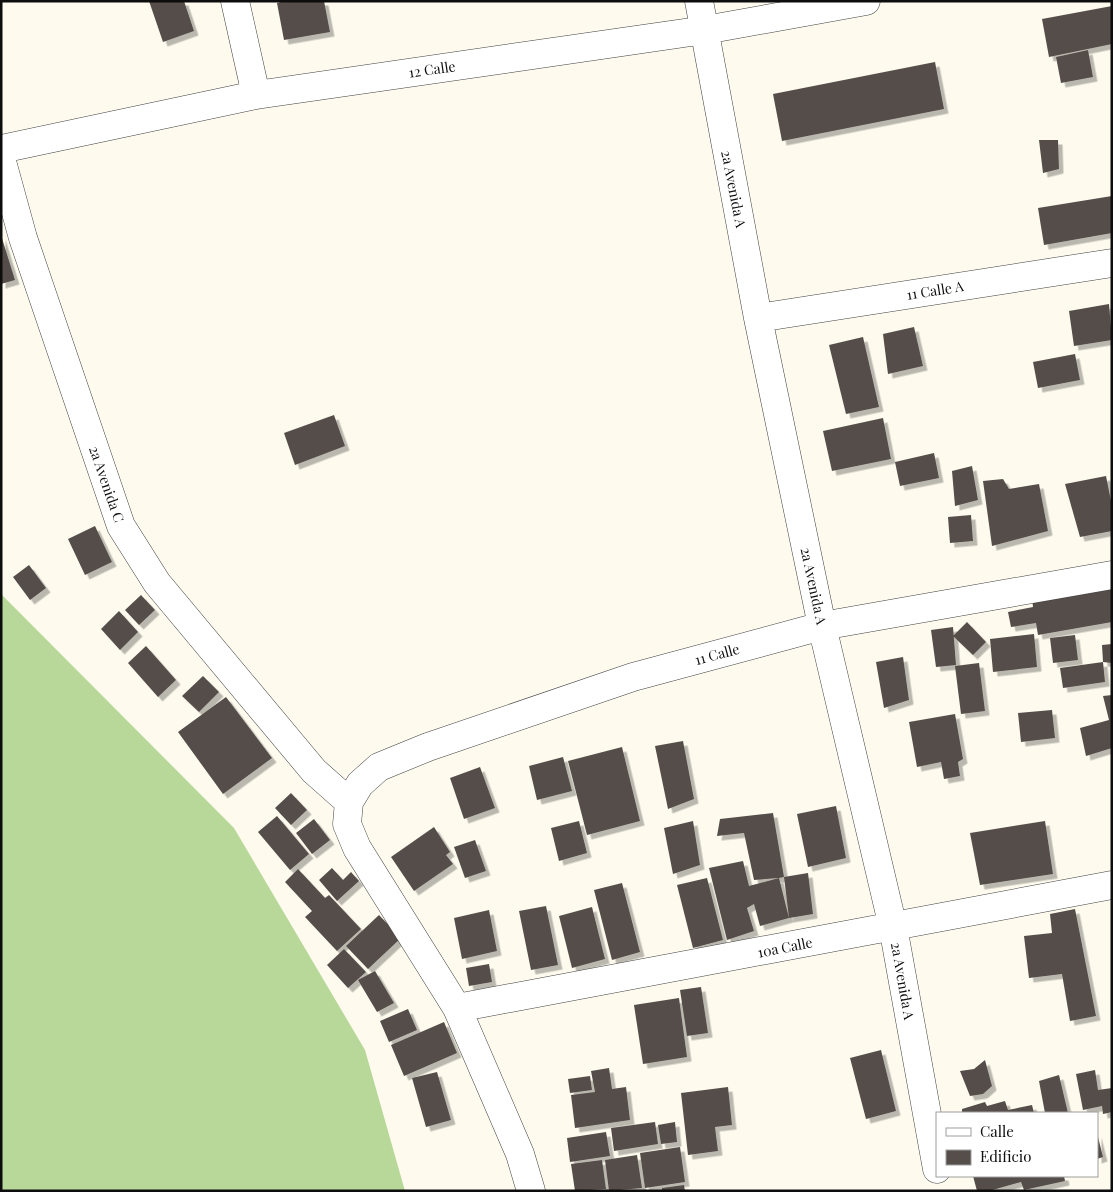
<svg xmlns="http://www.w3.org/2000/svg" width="1113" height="1192" font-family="'Playfair Display',serif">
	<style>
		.forest { fill: #b7d898 }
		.building { fill: #554e4a; filter: url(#shadow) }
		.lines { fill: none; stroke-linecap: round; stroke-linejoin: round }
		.street-casing { stroke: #404040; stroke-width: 29 }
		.street { stroke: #fff; stroke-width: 28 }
		.labels { text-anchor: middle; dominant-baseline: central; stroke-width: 5; stroke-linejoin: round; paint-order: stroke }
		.street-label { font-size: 14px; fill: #0d0d0d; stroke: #fff }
	</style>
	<defs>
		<filter id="shadow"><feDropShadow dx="4.5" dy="4.5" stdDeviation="0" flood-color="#0004"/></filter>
	</defs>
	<rect width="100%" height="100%" fill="#fefaee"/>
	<path class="forest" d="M1 594 234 828 365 1050 405 1191H1Z"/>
	<path class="building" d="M149 1H184L194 31 163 42Z
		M284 1H324L330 32 284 40 277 3Z
		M1112 6V44L1049 57 1042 19Z
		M1088 50 1093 77 1061 83 1056 57Z
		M935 62 944 109 782 141 773 94Z
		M1039 140H1058L1059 169 1043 173Z
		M1112 196V233L1044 245 1038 208Z
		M1 235 15 280 1 284Z
		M1109 304 1112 340 1074 346 1069 311Z
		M914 327 923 366 888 374 883 334Z
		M863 337 879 407 846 414 829 345Z
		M1075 354 1080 380 1038 388 1033 362Z
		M334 415 345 446 295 465 284 433Z
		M883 418 891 459 832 471 823 431Z
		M934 453 939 478 900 486 895 462Z
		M972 466 978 500 955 506 952 471Z
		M1106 476 1112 506V531L1080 537 1065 484Z
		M1003 479 1009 489 1039 484 1048 531 992 546 983 481Z
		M971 515 973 541 950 543 948 517Z
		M95 526 112 562 85 575 68 539Z
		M29 565 46 588 30 600 13 577Z
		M1112 584V622L1038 635 1036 623 1011 627 1008 612 1033 607 1032 598Z
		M141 595 155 610 139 625 125 610Z
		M119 611 138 632 120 650 101 629Z
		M967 622 986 642 973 655 953 636Z
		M953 627 956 665 936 667 931 630Z
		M1034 634 1037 667 993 672 990 639Z
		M1075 635 1078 660 1053 663 1050 638Z
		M1112 644V663L1103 662 1102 645Z
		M146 646 176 680 158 697 128 663Z
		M903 657 909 700 884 708 876 662Z
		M1103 662 1105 682 1063 688 1060 668Z
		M979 663 985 711 961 714 955 666Z
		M203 676 219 692 199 712 182 696Z
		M1112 695V748L1086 756 1080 728 1109 720 1103 696Z
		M226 697 272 758 223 794 178 732Z
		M1052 710 1055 738 1021 742 1018 713Z
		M955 714 963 759 958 762 960 776 944 779 941 762 917 767 909 722Z
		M683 741 694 799 668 809 655 746Z
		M622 747 640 821 587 835 568 761Z
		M563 757 572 791 537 800 529 766Z
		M480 767 495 808 464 819 450 778Z
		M291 793 307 810 291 825 275 808Z
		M836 806 846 858 808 867 797 814Z
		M773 813 784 877 779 878 789 918 760 926 754 904 747 908 754 931 727 940 709 868 743 861 749 886 779 878 754 880 744 833 717 836 720 819Z
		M277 816 309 854 290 870 258 832Z
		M314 819 330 840 312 854 296 833Z
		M579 821 587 853 559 861 551 828Z
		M693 821 700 865 673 874 664 828Z
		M1045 821 1053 874 980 885 970 833Z
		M434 827 450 852 446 855 453 864 414 891 391 857Z
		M475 840 486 871 465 878 454 847Z
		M332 868 343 880 351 872 359 881 337 901 319 880Z
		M298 869 325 898 329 895 361 929 337 951 305 917 312 911 285 882Z
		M808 873 813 914 789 918 784 877Z
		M707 878 723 940 693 948 677 885Z
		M622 883 640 952 612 960 594 890Z
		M546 906 558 965 531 970 519 911Z
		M592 907 605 959 572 968 559 916Z
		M1075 909 1096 1016 1070 1021 1062 974 1029 978 1024 936 1052 933 1050 914Z
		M489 910 497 951 462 959 454 918Z
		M379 915 401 938 368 969 346 946Z
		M344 949 366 972 348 988 327 965Z
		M489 964 492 982 469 986 466 968Z
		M375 971 394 1003 377 1012 358 980Z
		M701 987 708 1033 687 1036 680 990Z
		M679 998 687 1057 643 1064 634 1005Z
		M408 1009 417 1030 389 1042 380 1021Z
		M444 1022 457 1053 404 1076 391 1045Z
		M881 1050 896 1111 866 1119 850 1058Z
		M985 1060 992 1086 983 1094 970 1096 960 1071 974 1069Z
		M609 1068 612 1089 626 1087 630 1120 575 1128 571 1095 595 1092 591 1071Z
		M1095 1070 1098 1090 1112 1088V1112L1103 1114 1102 1106 1083 1110 1076 1074Z
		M437 1072 451 1120 426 1127 412 1078Z
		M1059 1075 1068 1113H1045L1039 1081Z
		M590 1076 592 1090 570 1093 568 1079Z
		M728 1087 732 1125 715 1127 718 1151 688 1155 681 1093Z
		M1005 1101 1008 1110 1032 1105 1034 1113H962V1109L985 1102 987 1106Z
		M655 1122 658 1144 614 1151 611 1128Z
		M675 1122 677 1142 661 1144 658 1125Z
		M606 1132 610 1156 570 1162 567 1138Z
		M1097 1133 1103 1157 1097 1159Z
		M680 1147 685 1182 645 1188 640 1153Z
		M637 1155 642 1188 609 1191 605 1160Z
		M602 1160 606 1189 575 1191 571 1164Z
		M973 1176H1064L1065 1181 1024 1190 1021 1182 989 1191H977Z
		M684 1185 685 1191H662V1188Z"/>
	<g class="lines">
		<g class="street-casing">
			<path id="street" d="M235 1 256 95
				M699 1 758 318 822 626 893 927 937 1169
				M1 149 256 95 705 30 866 1
				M1 158 23 238 121 526 157 583 314 771 349 802
				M758 318 1112 263
				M457 1008 1112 885
				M531 1191 520 1154 457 1008 357 848 347 824 349 802 360 784 379 767 428 747 633 677 822 626 1112 575"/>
		</g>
		<use href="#street" class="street"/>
	</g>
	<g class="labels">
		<g class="street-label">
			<text transform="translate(432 69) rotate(-8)">12 Calle</text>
			<text transform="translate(734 189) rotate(79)">2a Avenida A</text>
			<text transform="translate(935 290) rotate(-9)">11 Calle A</text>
			<text transform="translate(107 484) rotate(71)">2a Avenida C</text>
			<text transform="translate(814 586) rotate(78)">2a Avenida A</text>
			<text transform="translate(717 654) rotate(-15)">11 Calle</text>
			<text transform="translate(785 947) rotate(-11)">10a Calle</text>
			<text transform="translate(903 981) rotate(80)">2a Avenida A</text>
		</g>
	</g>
	<rect width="1113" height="1192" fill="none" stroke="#0d0d0d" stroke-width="5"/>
	<rect x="936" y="1112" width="162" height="65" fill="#ffffff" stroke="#9e9e9e"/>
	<rect x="946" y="1128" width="25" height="8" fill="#ffffff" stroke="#9e9e9e"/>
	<text x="980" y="1137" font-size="15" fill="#0d0d0d">Calle</text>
	<rect x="946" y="1150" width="25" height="15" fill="#554e4a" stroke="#9e9e9e"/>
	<text x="980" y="1162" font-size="15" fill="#0d0d0d">Edificio</text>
</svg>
